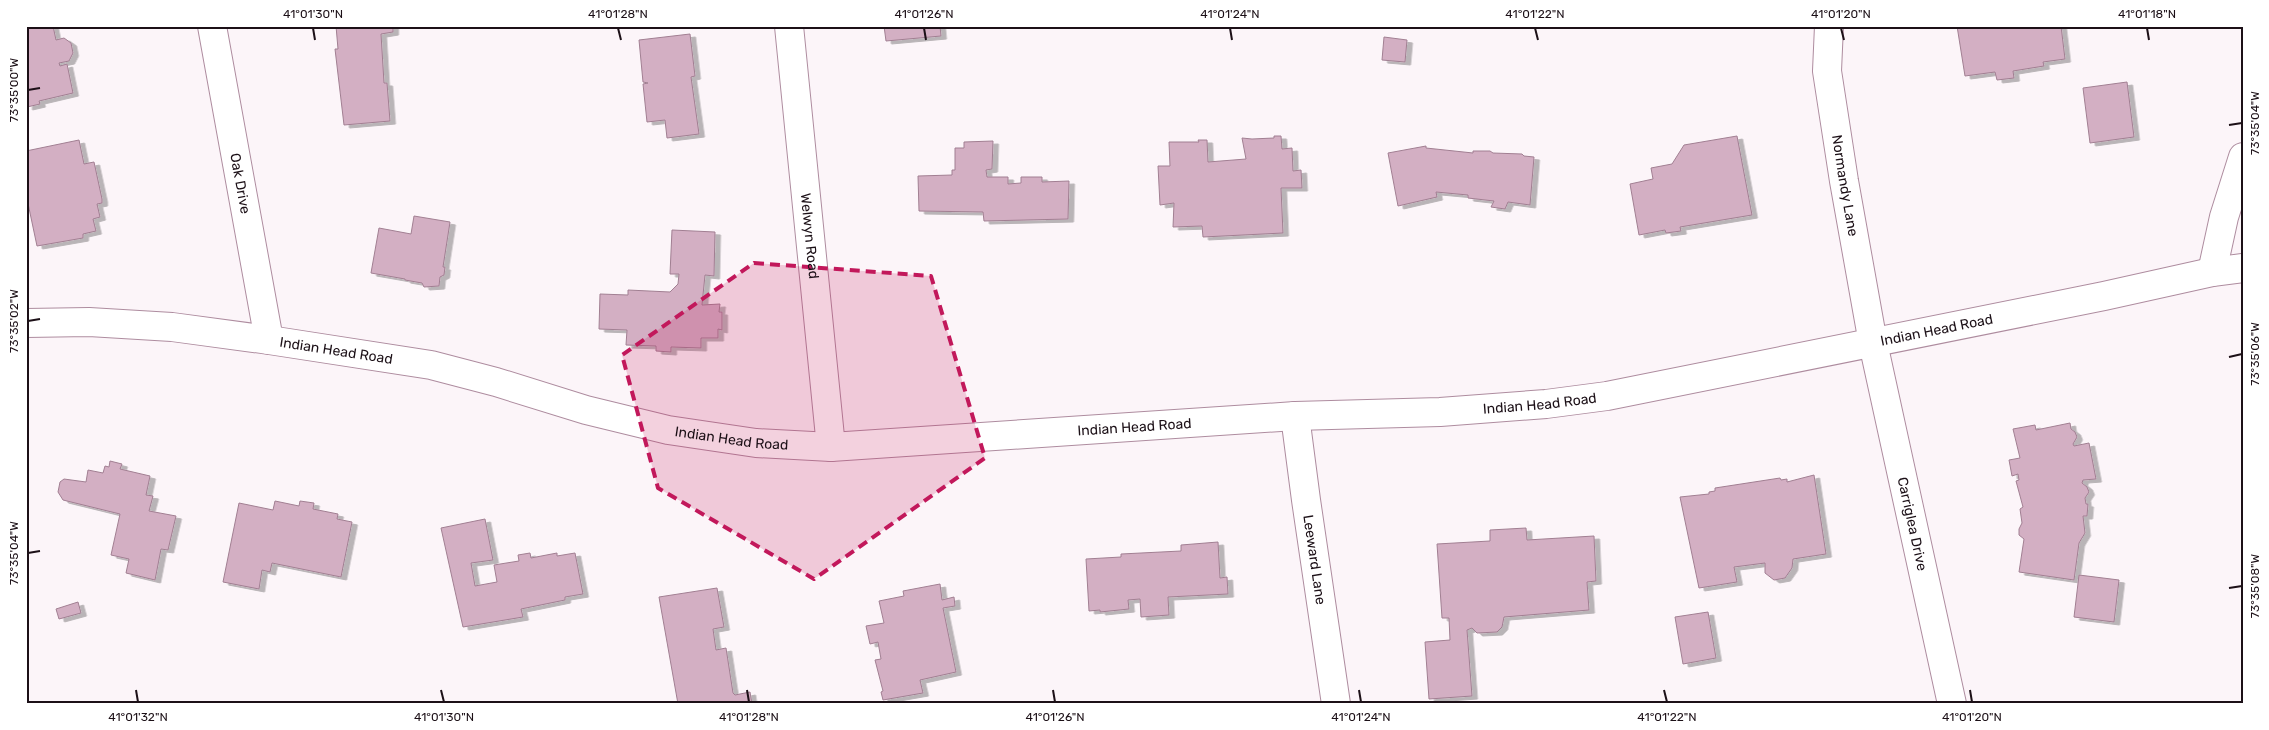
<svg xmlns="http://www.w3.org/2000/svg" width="2269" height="730" font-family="Rubik,sans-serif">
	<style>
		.building { fill: #d3afc3; stroke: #a17f92; filter: url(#shadow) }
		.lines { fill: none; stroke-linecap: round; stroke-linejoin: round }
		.minor-casing { stroke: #ae8c9f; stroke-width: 30 }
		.minor { stroke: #fff; stroke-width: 28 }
		.marked { fill: #c2185b; fill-opacity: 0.2; stroke: #c2185b; stroke-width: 4; stroke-dasharray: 10 6; stroke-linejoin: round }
		.ticks { fill: none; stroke: #1c1017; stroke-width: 2 }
		.labels { text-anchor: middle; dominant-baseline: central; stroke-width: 4; stroke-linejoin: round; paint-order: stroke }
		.street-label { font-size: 14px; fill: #1c1017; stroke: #fff }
		.neatline { fill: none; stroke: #1c1017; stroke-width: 2 }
		.ticks-label { font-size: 12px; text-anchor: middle; fill: #1c1017 }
	</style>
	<defs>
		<filter id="shadow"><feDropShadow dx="5.5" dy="3" stdDeviation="0" flood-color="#0004"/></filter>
	</defs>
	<rect width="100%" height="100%" fill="#fcf5f9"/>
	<path class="building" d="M26 26H53L56 40 64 38 71 43 73 53 69 61 59 63 60 66 67 64 73 93 39 101 40 104 27 107Z
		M336 26H393V32L381 34 384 83H387L390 121 344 125 335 49H338Z
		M884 26H940L941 36 886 41Z
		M1957 26H2061L2065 59 2043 62 2044 66 2013 71 2014 78 1997 80 1995 72 1965 76Z
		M690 34 695 76 691 77 699 134 667 138 665 120 647 122 643 84 648 83 643 82 639 40Z
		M1384 37 1407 40 1405 62 1382 60Z
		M2127 82 2134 137 2090 143 2083 88Z
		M1274 136H1281L1282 149 1292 148 1293 171 1301 170 1302 188H1281L1283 233 1203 237 1202 226 1173 227 1174 203 1160 205 1158 166H1170L1169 142H1199L1198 140H1207L1208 162 1246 159 1242 138 1252 139 1274 138Z
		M1737 136 1752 215 1680 227 1681 231 1666 233 1665 230 1639 235 1630 184 1653 179 1651 168 1672 164 1684 145Z
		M79 140 84 164 94 162 102 199V203L97 204 100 217 93 219 96 231 83 234V238L37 246 26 194V151Z
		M993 141 992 169 986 170 987 177H1008V184L1021 183V177H1042V182L1069 181 1068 219 984 221 983 212 919 211 918 176 952 175V170H955V148H964V142Z
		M1426 146V148L1473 153V151H1490L1493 153 1522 154 1524 156 1534 157 1530 205 1508 202 1505 209 1491 207 1494 201 1468 198V195L1436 192 1437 197 1398 206 1388 153Z
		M414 216 450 222 443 267H445L444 275 440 277 439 286 424 287 422 283 405 280V279L371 273 379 228 411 234Z
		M672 230 715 232 714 276 705 275 702 305 720 304 719 312H722V330L718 329V338H701V348L671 347V352L656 351V346L626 345 627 330 599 329 600 294 628 295V290L670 292 678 284 679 274H670Z
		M2070 423 2071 429 2075 432 2077 437 2073 444 2074 446 2089 443 2096 479 2083 480 2082 483 2087 487 2089 492 2085 498 2086 504H2088L2087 516H2083L2085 533 2079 543 2074 580 2019 572 2024 539 2019 535V529L2022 523 2020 509 2023 507 2016 481 2019 480 2018 474 2012 476 2009 460 2020 458 2013 429 2035 425 2036 430Z
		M110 461 122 464 120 469 150 476 146 495 153 496 149 511 176 516 168 550 161 549 155 580 126 573 129 559 111 555 120 514 63 500 58 492 60 482 64 479 86 482 88 470 103 473 105 466 109 467Z
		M1814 475 1826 554 1793 559 1792 568 1785 578 1774 580 1765 573V563L1734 567 1737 582 1699 588 1680 497 1709 494V492L1715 491V488L1780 478 1781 480 1787 479V482Z
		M275 501 299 506 300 501 314 503 313 509 338 514 337 519 352 522 341 577 272 563 270 572 262 570 259 589 223 582 239 503 273 510Z
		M485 519 493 560 471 563 475 586 497 582 494 565 519 561 518 555 530 553 531 558 557 553V556L575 553 583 594 565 597V600L521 609 523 617 463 627 441 528Z
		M1526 528 1527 540 1594 536 1596 581 1587 582 1589 610 1504 617 1502 627 1497 632 1477 633 1472 628 1467 630 1472 696 1429 699 1425 642 1450 640 1449 618H1442L1437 544 1490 541V530Z
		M1218 542 1220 578 1227 577 1228 594 1168 597 1169 615 1141 617 1140 599 1128 600 1129 609 1100 612V610L1089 611 1086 559 1121 557V554L1181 551V545Z
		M2079 575 2119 580 2114 622 2074 617Z
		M940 584 942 600 954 597 955 606 943 608 956 672 920 680 923 693 883 700 881 692 883 691 875 660 881 659 878 642 870 644 866 626 884 623 879 601 904 596 903 591Z
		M717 588 724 627 713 629 716 650 726 648 733 693 735 695 750 692 752 704H678L659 597Z
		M78 602 81 613 59 619 56 609Z
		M1708 612 1716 658 1683 664 1675 617Z"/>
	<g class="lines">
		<g class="minor-casing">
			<g id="minor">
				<path id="s1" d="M212 26 269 340"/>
				<path id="s2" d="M789 26 831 447"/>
				<path id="s3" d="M1829 26 1827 71 1844 181 1873 343 1952 704"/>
				<path d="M2212 272 2224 217 2243 157"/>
				<path id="s4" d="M26 323 89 322 172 327 269 340 431 365 496 382 586 410 668 430 756 443 831 447 1295 416 1440 412 1546 404 1607 396 2104 296 2212 272 2243 268"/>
				<path id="s5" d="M1295 416 1306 500 1336 704"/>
			</g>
		</g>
		<use href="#minor" class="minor"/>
	</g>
	<path class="marked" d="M754 263 931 276 985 458 814 579 658 488 622 355Z"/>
	<path class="ticks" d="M313 28 315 40M618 28 621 40M924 28 926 40M1230 28 1232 40M1535 28 1538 40M1841 28 1844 40M2147 28 2149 40M28 90 40 88M2229 125 2242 123M28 321 40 319M2229 357 2242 354M28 553 40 551M2229 588 2242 586M136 690 138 702M441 690 444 702M747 690 749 702M1053 690 1055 702M1359 690 1361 702M1664 690 1667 702M1970 690 1972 702"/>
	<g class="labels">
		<g class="street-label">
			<text stroke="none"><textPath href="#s1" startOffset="160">Oak Drive</textPath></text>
			<text stroke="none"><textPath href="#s3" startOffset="161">Normandy Lane</textPath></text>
			<text stroke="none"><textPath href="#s2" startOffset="211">Welwyn Road</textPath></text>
			<text stroke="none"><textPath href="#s4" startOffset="1932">Indian Head Road</textPath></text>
			<text stroke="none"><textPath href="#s4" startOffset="312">Indian Head Road</textPath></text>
			<text stroke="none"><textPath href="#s4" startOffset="1528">Indian Head Road</textPath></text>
			<text stroke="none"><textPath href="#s4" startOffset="1122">Indian Head Road</textPath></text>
			<text stroke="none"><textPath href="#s4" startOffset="718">Indian Head Road</textPath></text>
			<text stroke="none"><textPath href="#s3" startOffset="506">Carriglea Drive</textPath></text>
			<text stroke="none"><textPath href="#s5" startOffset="145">Leeward Lane</textPath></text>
		</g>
	</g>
	<rect width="2269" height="730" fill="none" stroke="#ffffff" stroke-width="55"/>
	<rect x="28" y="28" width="2214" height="674" class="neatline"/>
	<g class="ticks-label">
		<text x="313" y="18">41°01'30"N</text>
		<text x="618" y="18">41°01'28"N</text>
		<text x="924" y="18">41°01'26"N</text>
		<text x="1230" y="18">41°01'24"N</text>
		<text x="1535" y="18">41°01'22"N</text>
		<text x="1841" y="18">41°01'20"N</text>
		<text x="2147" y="18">41°01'18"N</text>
		<text transform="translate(14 90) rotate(-90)" y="4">73°35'00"W</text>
		<text transform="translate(2255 123) rotate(-90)" y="4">73°35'04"W</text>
		<text transform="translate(14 321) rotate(-90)" y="4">73°35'02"W</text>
		<text transform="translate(2255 354) rotate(-90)" y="4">73°35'06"W</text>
		<text transform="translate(14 553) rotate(-90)" y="4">73°35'04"W</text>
		<text transform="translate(2255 586) rotate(-90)" y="4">73°35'08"W</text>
		<text x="138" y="721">41°01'32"N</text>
		<text x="444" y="721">41°01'30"N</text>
		<text x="749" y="721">41°01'28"N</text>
		<text x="1055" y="721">41°01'26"N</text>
		<text x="1361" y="721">41°01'24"N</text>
		<text x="1667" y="721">41°01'22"N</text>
		<text x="1972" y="721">41°01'20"N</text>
	</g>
</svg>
